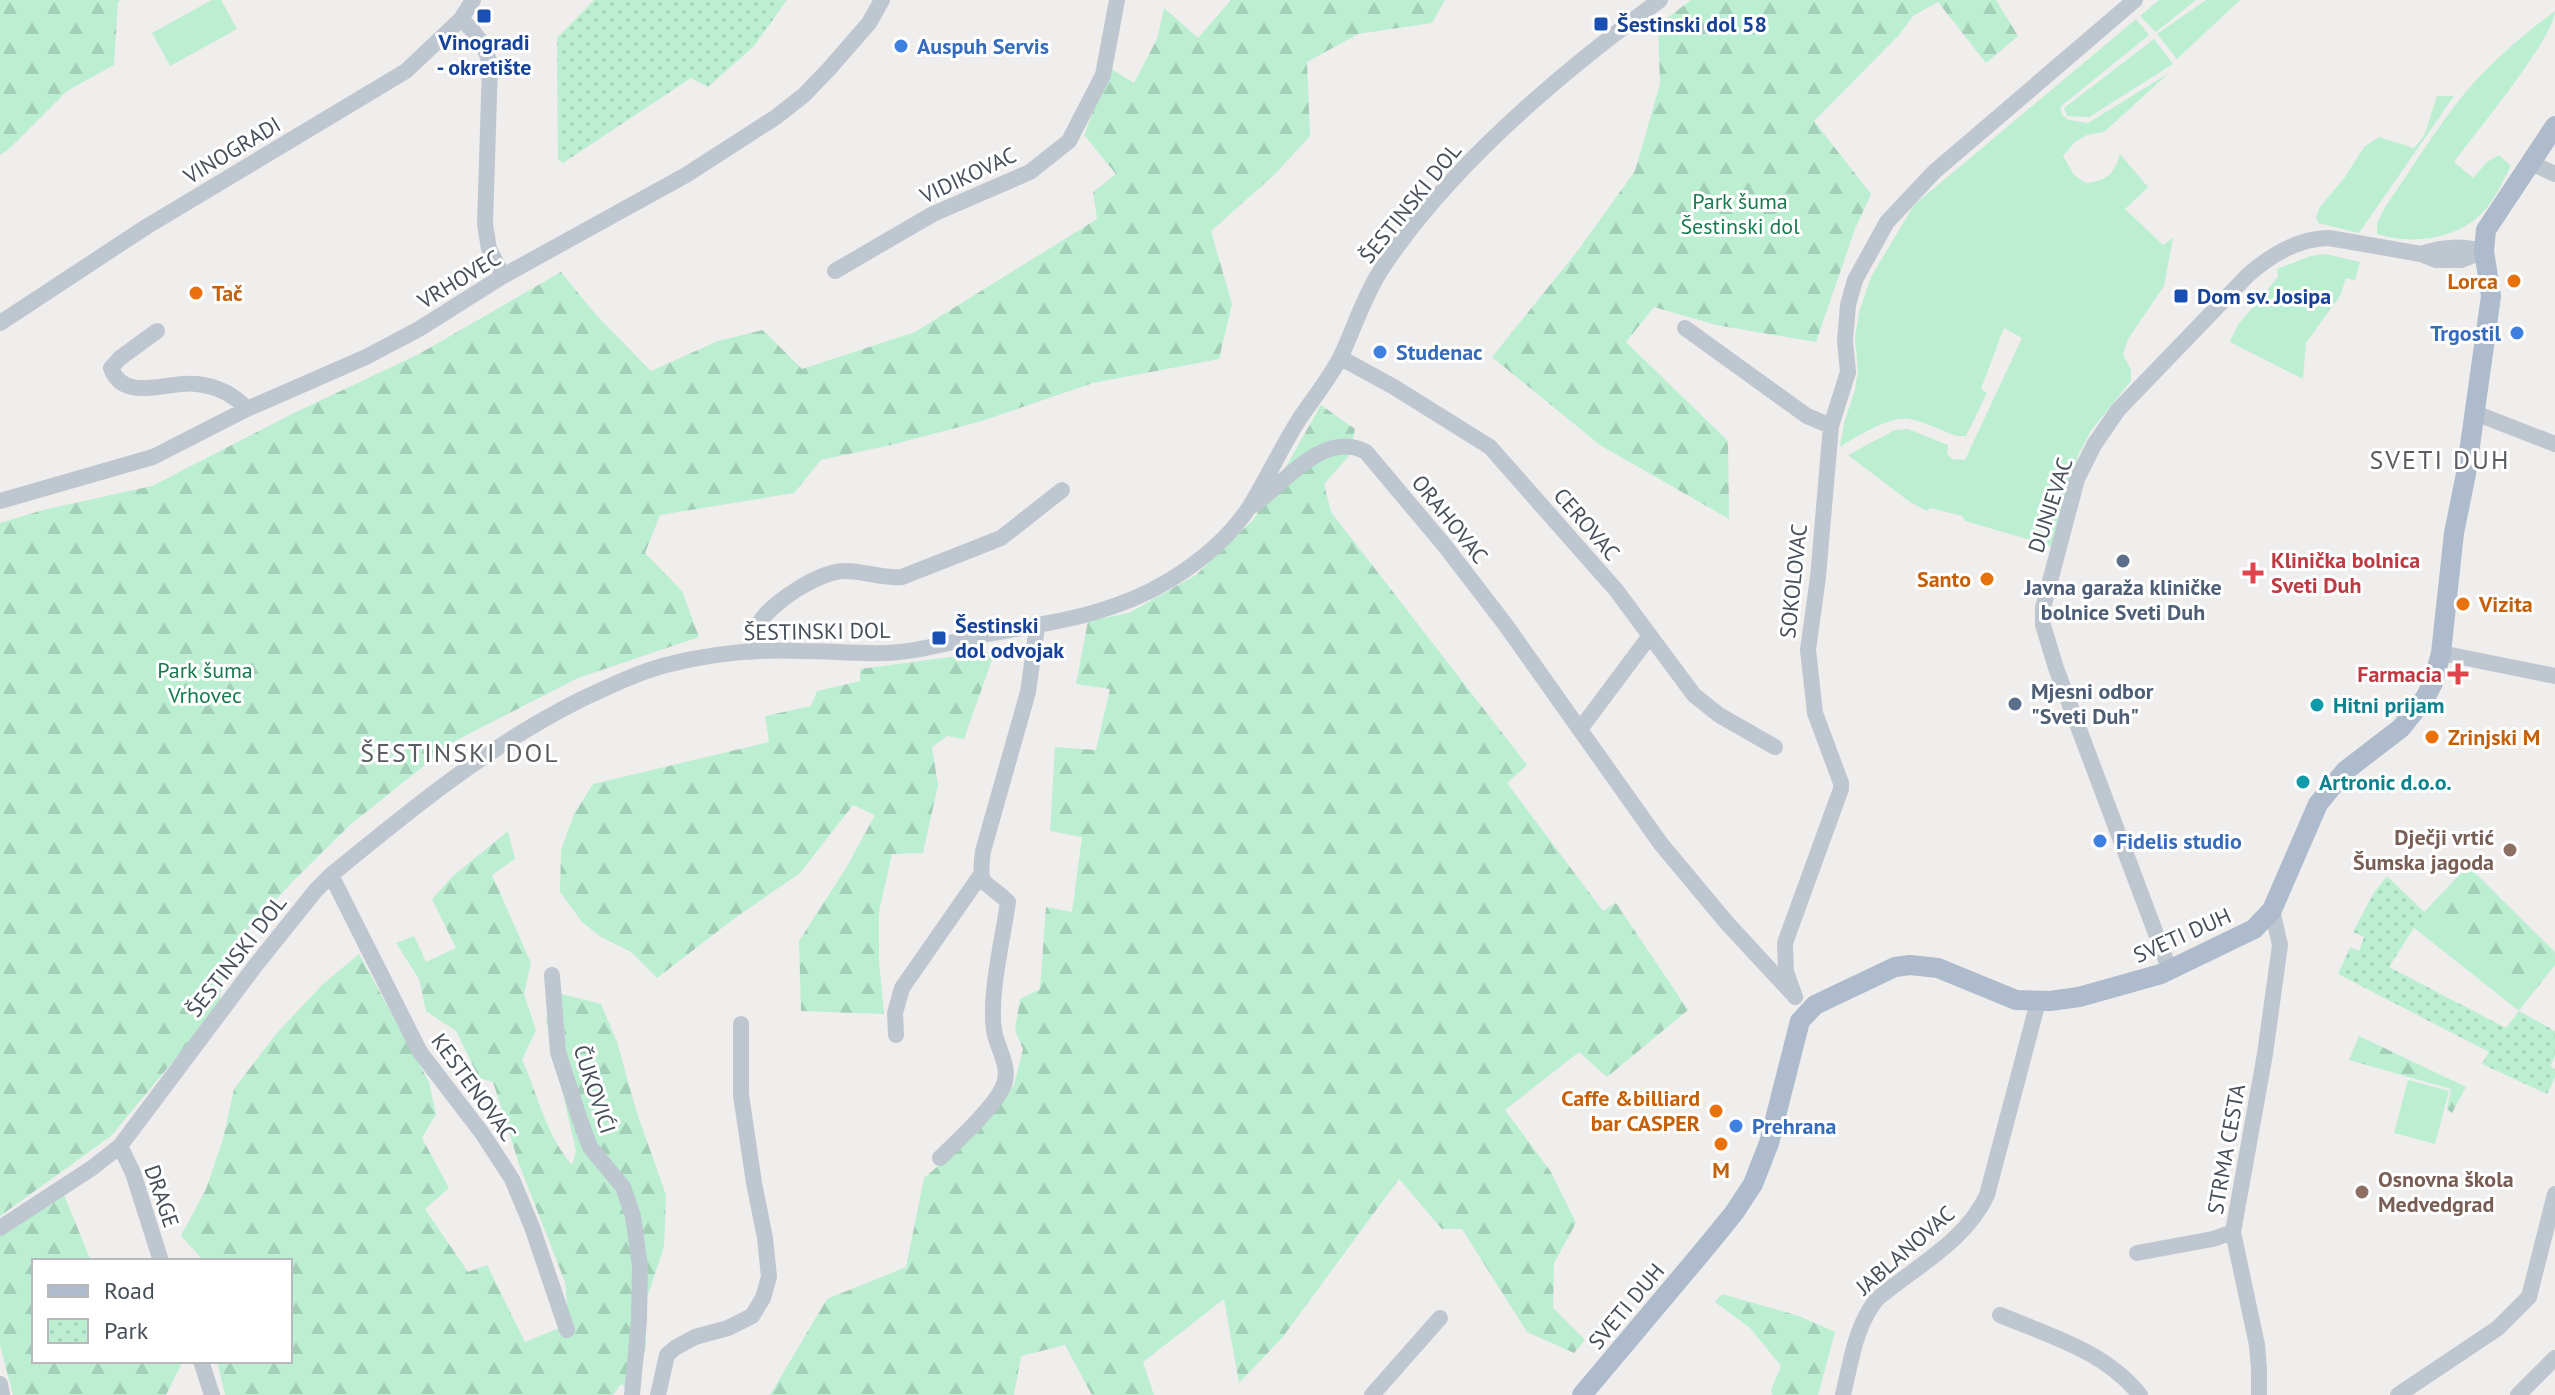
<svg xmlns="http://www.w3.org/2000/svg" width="2555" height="1395" font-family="'PT Sans',sans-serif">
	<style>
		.grass { fill: #bceed2 }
		.forest { fill: url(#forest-firs) }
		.park { fill: url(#park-dots) }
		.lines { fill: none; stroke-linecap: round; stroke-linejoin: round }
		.minor { stroke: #bec7cf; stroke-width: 16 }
		.major { stroke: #adbbcc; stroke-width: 20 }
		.transit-dot { fill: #1a4fb4; stroke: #fff; stroke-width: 3 }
		.shop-dot { fill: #3f7fe0; stroke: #fff; stroke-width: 3 }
		.food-dot { fill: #e8710a; stroke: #fff; stroke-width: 3 }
		.service-dot { fill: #5c6f8a; stroke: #fff; stroke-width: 3 }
		.health-dot { fill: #e0444e; stroke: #fff; stroke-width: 3 }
		.culture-dot { fill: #0f9aa8; stroke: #fff; stroke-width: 3 }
		.education-dot { fill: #8d6e63; stroke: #fff; stroke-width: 3 }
		.labels { text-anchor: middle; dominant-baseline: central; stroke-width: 6; stroke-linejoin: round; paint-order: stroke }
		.transit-label { font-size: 22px; font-weight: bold; fill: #164399; stroke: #fff; text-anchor: start }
		.shop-label { font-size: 22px; font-weight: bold; fill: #366cbe; stroke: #fff; text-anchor: start }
		.street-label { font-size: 22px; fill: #464f5a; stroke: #fff }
		.park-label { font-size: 22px; fill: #187a4f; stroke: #fff }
		.food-label { font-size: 22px; font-weight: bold; fill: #c56008; stroke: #fff; text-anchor: end }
		.health-label { font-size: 22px; font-weight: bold; fill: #be3a42; stroke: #fff; text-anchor: start }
		.service-label { font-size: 22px; font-weight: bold; fill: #4e5e75; stroke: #fff }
		.culture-label { font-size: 22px; font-weight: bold; fill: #0d838f; stroke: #fff; text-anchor: start }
		.education-label { font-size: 22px; font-weight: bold; fill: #785e54; stroke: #fff; text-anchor: end }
		.quarter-label { font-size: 26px; letter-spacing: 2px; fill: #5a5d62; stroke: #fff }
	</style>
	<defs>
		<pattern id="forest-firs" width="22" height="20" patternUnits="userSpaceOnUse" patternTransform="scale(2)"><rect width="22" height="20" fill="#bceed2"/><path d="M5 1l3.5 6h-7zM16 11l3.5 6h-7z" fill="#a3ceb7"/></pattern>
		<pattern id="park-dots" width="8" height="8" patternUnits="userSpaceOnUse" patternTransform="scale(2)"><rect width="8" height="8" fill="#bceed2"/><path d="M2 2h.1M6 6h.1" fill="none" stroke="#a3ceb7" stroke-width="1.8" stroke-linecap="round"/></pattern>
	</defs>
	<rect width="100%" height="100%" fill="#f0eded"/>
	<path class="grass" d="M212 0H221L237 29 170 66 152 33Z
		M2159 0H2196L2156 32 2140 16Z
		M2206 0H2240L2177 59 2157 34Z
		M2555 11C2555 37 2473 136 2454 162L2473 178 2487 162 2499 155 2511 166C2502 182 2495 200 2482 213 2456 240 2410 245 2377 234V223L2385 207C2415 165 2444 114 2480 76 2503 52 2528 31 2555 11Z
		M2136 19 2149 35 2060 107 2062 115 2069 120 2088 123 2169 73 2104 132 2087 135 2075 142 2063 156 2074 175 2086 183C2107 181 2114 174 2120 154L2148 187 2125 209 2163 245 2173 238 2164 286 2128 339 2123 354 2131 370V381L2092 429 2078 455 2051 546 1965 521 1962 516 1930 508 1927 511 1910 502 1848 455 1895 430 1908 429 1948 445 1947 454 1952 459 1965 460 2022 338 2004 328 1981 389 1987 393 1966 436H1957C1942 431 1926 422 1910 419 1892 415 1855 437 1840 447L1844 423 1855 390 1858 371 1855 338 1859 312 1871 277 1914 205Z
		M2154 39 2173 64 2089 117 2067 116 2064 108Z
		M2437 96H2454L2359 233 2318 223 2316 217 2320 207 2345 177 2364 147 2379 137 2414 148 2424 136Z
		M2326 254 2360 262 2355 280 2346 278 2340 296 2306 343 2303 379 2230 342 2237 326 2278 277 2277 269 2311 256Z
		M2424 912 2524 1004 2519 1011 2413 927Z
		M2408 1080 2449 1091 2435 1144 2394 1133Z"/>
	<path class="forest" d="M0 0H121L118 2 114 65 67 91 10 148 0 155Z
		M1231 0H1445L1432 23 1358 34 1307 62 1310 136 1275 174 1211 231 1232 304 1219 359 1093 383 982 421 895 444 821 460 794 493 660 515 645 553 682 591 699 637 578 678 455 741 350 825 293 881 226 954 219 1006 111 1136 0 1216V523L43 510 152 486 296 412 419 354 561 272 597 316 651 371 718 341 763 330 802 369 915 332 1097 219 1093 192 1116 174 1084 135 1110 68 1134 83 1157 39 1164 8 1198 38Z
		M1691 0H1996L2018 36 1986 63 1938 2 1913 16 1899 35 1814 121 1871 194 1855 229 1816 342 1716 325 1654 307 1626 342 1728 441 1729 519 1600 445 1492 357 1579 249 1635 171 1660 84 1658 25Z
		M1321 405 1355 429 1349 456 1324 484 1331 512 1527 765 1507 783 1603 911 1616 903 1688 1010 1607 1077 1579 1052 1505 1110 1551 1172 1576 1223 1554 1263 1553 1308 1585 1340 1574 1353 1527 1332 1462 1229H1442L1399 1179 1282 1338 1239 1383 1224 1299 1143 1362 1154 1395H1092L1065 1345 1021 1356 1014 1395H770L827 1299 906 1267 924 1178 977 1133 1014 1085 1023 1049 1015 1030 1020 999 1040 989 1046 907 1072 912 1082 837 1050 831 1055 747 1096 750 1110 689 1076 684 1088 621 1129 613 1196 575 1253 520 1283 472Z
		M995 651 964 739 947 736 932 747 938 785 923 853 892 854 879 911V960L884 1014 801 1011 799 941 846 868 875 815 853 805 800 873 735 918 657 978 631 952 601 937 582 922 560 892 561 850 574 814 593 784 769 742 765 716 811 706 817 691 860 681V669Z
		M508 831 515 859 492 875 531 963 524 994 536 1030 522 1060C538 1095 546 1135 572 1165L576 1151 546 1020 554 992 601 1004 617 1042 636 1110 666 1195 664 1247 646 1301V1344L636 1395 621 1384 613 1395H225L217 1361H290V1261H204L181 1236 206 1189 223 1139 234 1089 276 1034 323 984 359 954 429 1082 436 1114 422 1138 449 1188 425 1209 468 1272 487 1265 525 1342 569 1324 565 1282 519 1164 493 1082 479 1078 456 1031 426 1011 419 979 396 943 414 936 426 962 456 948 432 899 453 876Z
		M2468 866 2555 952V965L2524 1004 2424 912Z
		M2359 1036 2466 1087 2452 1113 2447 1109 2451 1089 2349 1060Z
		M64 1195 91 1261H34V1361H183L166 1395H13L0 1345V1233Z
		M1722 1294 1799 1316 1835 1332 1818 1395H1772L1771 1390 1781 1366 1750 1328 1715 1302Z"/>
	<path class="park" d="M594 0H787L754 46 708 87 691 78 563 163 558 159 557 38Z
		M2387 876 2424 912 2389 967 2506 1028 2519 1011 2555 1031V1056L2550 1066 2555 1069V1077L2547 1094 2482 1064 2489 1052 2338 974 2350 947 2359 951 2364 937 2353 932 2373 894Z"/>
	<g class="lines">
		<path class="minor" d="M461 19C476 33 485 44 490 65L485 224 489 249 503 276
			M2529 162 2555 174
			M2421 254C2443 246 2461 246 2484 251
			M835 271 933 214 1030 172 1069 141 1103 75 1117 0
			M0 323 146 227 406 71 461 19 473 0
			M1685 328 1807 416 1831 426
			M157 331 120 358 111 368C124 404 169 380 197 384 217 386 234 395 247 409
			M1341 358 1394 387 1490 447 1616 590 1694 695 1719 715 1775 747
			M2475 413 2555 444
			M0 501 153 457 247 409 366 357 419 329 503 276 686 175 776 117 804 95 829 69 869 23 882 0
			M1254 505C1284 483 1325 429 1366 452L1445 546 1505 624 1661 844 1727 923 1791 992
			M751 652C753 644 754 634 757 627 768 604 819 571 845 571 865 571 883 579 902 577L1001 538 1062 490
			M2441 653 2555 676
			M1581 728 1649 637
			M331 875 420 1052 482 1133 512 1179 532 1227 567 1330
			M2170 971 2056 668 2043 625V608L2077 479 2094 445 2118 410 2248 275C2271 255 2298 238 2329 238L2421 254 2436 260H2461L2484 251
			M552 975 558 1052 580 1120 590 1147 623 1187 633 1216 640 1266 639 1320 632 1395
			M1795 997 1786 972 1785 943 1841 789V783L1815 713 1808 650 1818 577 1831 426 1848 372 1845 341 1848 305 1855 280 1887 222 1934 172 2135 0
			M896 1035 895 1013 902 988 980 876
			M120 1146 133 1173 161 1261
			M940 1158C957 1141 991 1110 1002 1089 1013 1068 997 1050 994 1030 989 993 1003 939 1008 902 984 878 978 890 983 851L1028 692 1037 627
			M0 1228 92 1168 120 1146 255 966 316 890 331 875C410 810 488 746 580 700 608 687 636 673 666 665 709 654 757 649 801 651 829 651 857 654 885 653 921 652 957 640 993 633 1056 622 1114 614 1170 580 1201 561 1230 537 1250 506 1268 477 1282 446 1300 418 1314 397 1331 377 1342 354 1355 326 1364 296 1381 270 1449 166 1560 73 1660 0
			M2137 1253 2213 1239 2233 1232
			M2000 1315C2050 1336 2105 1351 2140 1395
			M201 1361 212 1395
			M0 1384 2 1395
			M658 1395 667 1355 675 1348 695 1337 728 1328 752 1316 763 1298 769 1277 765 1238 754 1183 741 1095V1024
			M1372 1395 1440 1318
			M1843 1395C1851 1362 1855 1326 1877 1299 1915 1267 1966 1241 1987 1195L2038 1002
			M2259 1395V1369L2257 1345 2233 1232 2265 1054 2280 945 2272 910
			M2398 1395 2498 1328 2529 1297 2555 1194
			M2518 1395 2555 1358"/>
		<path class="major" d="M1582 1395 1703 1251 1734 1213 1753 1184 1769 1143 1800 1021 1815 1005 1895 967 1910 965 1938 968 2016 1000 2050 1001 2079 997 2161 974 2254 929 2272 910 2318 804 2345 771 2401 728 2425 698 2433 683 2441 653 2454 533 2466 474 2491 296 2484 251 2486 230 2555 126"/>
	</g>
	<g class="transit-dot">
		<rect x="476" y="8" width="16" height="16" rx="4"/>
		<rect x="1593" y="16" width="16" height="16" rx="4"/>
		<rect x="2173" y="288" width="16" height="16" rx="4"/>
		<rect x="931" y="630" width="16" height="16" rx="4"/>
	</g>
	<g class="shop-dot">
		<circle cx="901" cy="46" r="8"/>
		<circle cx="2517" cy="333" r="8"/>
		<circle cx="1380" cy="352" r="8"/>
		<circle cx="2100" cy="841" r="8"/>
		<circle cx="1736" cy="1126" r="8"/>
	</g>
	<g class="food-dot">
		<circle cx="2514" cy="281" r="8"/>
		<circle cx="196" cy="293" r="8"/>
		<circle cx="1987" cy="579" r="8"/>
		<circle cx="2463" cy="604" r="8"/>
		<circle cx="2432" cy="737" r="8"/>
		<circle cx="1716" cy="1111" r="8"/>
		<circle cx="1721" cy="1144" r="8"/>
	</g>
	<g class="service-dot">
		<circle cx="2123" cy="561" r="8"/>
		<circle cx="2015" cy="704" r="8"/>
	</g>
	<g class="health-dot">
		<path d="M2249 561h8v8h8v8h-8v8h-8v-8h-8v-8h8z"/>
		<path d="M2454 662h8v8h8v8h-8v8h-8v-8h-8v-8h8z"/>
	</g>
	<g class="culture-dot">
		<circle cx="2317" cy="705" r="8"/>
		<circle cx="2303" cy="782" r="8"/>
	</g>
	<g class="education-dot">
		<circle cx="2510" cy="850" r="8"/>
		<circle cx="2362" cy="1192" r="8"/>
	</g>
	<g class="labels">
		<g class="transit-label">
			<text x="1617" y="24">Šestinski dol 58</text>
			<text x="484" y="42" text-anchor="middle">Vinogradi<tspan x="484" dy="25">- okretište</tspan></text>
			<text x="2197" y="296">Dom sv. Josipa</text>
			<text x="955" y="625">Šestinski<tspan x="955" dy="25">dol odvojak</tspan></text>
		</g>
		<g class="shop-label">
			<text x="917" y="46">Auspuh Servis</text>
			<text x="2501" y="333" text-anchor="end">Trgostil</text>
			<text x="1396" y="352">Studenac</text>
			<text x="2116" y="841">Fidelis studio</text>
			<text x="1752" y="1126">Prehrana</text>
		</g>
		<g class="street-label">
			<text transform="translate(232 150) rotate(-31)">VINOGRADI</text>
			<text transform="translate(968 175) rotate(-25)">VIDIKOVAC</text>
			<text transform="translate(1410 203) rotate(-51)">ŠESTINSKI DOL</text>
			<text transform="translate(459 279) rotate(-31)">VRHOVEC</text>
			<text transform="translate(2050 505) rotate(-72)">DUNJEVAC</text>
			<text transform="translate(1450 519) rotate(51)">ORAHOVAC</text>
			<text transform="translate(1587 524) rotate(49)">CEROVAC</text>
			<text transform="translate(1793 581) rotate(-84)">SOKOLOVAC</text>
			<text transform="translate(817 631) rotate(-1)">ŠESTINSKI DOL</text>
			<text transform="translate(2182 935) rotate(-24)">SVETI DUH</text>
			<text transform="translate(236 956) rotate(-52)">ŠESTINSKI DOL</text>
			<text transform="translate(474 1087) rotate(54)">KESTENOVAC</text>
			<text transform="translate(595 1089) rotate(72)">ČUKOVIĆI</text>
			<text transform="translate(2226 1149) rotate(-80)">STRMA CESTA</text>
			<text transform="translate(162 1196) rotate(71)">DRAGE</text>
			<text transform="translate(1905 1250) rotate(-41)">JABLANOVAC</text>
			<text transform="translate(1626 1306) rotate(-50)">SVETI DUH</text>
		</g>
		<g class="park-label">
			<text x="1740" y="201">Park šuma<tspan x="1740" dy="25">Šestinski dol</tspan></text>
			<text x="205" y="670">Park šuma<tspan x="205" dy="25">Vrhovec</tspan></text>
		</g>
		<g class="food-label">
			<text x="2498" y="281">Lorca</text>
			<text x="212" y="293" text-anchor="start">Tač</text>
			<text x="1971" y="579">Santo</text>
			<text x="2479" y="604" text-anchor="start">Vizita</text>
			<text x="2448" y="737" text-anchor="start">Zrinjski M</text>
			<text x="1700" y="1098">Caffe &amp;billiard<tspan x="1700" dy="25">bar CASPER</tspan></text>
			<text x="1721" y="1170" text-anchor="middle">M</text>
		</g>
		<g class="health-label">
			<text x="2271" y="560">Klinička bolnica<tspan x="2271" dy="25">Sveti Duh</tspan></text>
			<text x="2442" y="674" text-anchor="end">Farmacia</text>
		</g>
		<g class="service-label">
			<text x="2123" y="587">Javna garaža kliničke<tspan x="2123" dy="25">bolnice Sveti Duh</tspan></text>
			<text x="2031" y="691" text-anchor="start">Mjesni odbor<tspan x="2031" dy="25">"Sveti Duh"</tspan></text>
		</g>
		<g class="culture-label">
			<text x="2333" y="705">Hitni prijam</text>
			<text x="2319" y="782">Artronic d.o.o.</text>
		</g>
		<g class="education-label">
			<text x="2494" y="837">Dječji vrtić<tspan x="2494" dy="25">Šumska jagoda</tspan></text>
			<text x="2378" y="1179" text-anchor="start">Osnovna škola<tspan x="2378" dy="25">Medvedgrad</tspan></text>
		</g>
		<g class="quarter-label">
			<text x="2440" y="459">SVETI DUH</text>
			<text x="460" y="752">ŠESTINSKI DOL</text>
		</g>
	</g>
	<rect x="32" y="1259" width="260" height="104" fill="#ffffff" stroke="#b5b9bd" stroke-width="2"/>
	<rect x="48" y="1285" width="40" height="12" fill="#adbbcc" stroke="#b5b9bd" stroke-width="2"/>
	<text x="104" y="1299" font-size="24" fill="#464f5a">Road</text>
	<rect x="48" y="1319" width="40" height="24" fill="url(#park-dots)" stroke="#b5b9bd" stroke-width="2"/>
	<text x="104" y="1339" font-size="24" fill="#464f5a">Park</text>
</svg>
